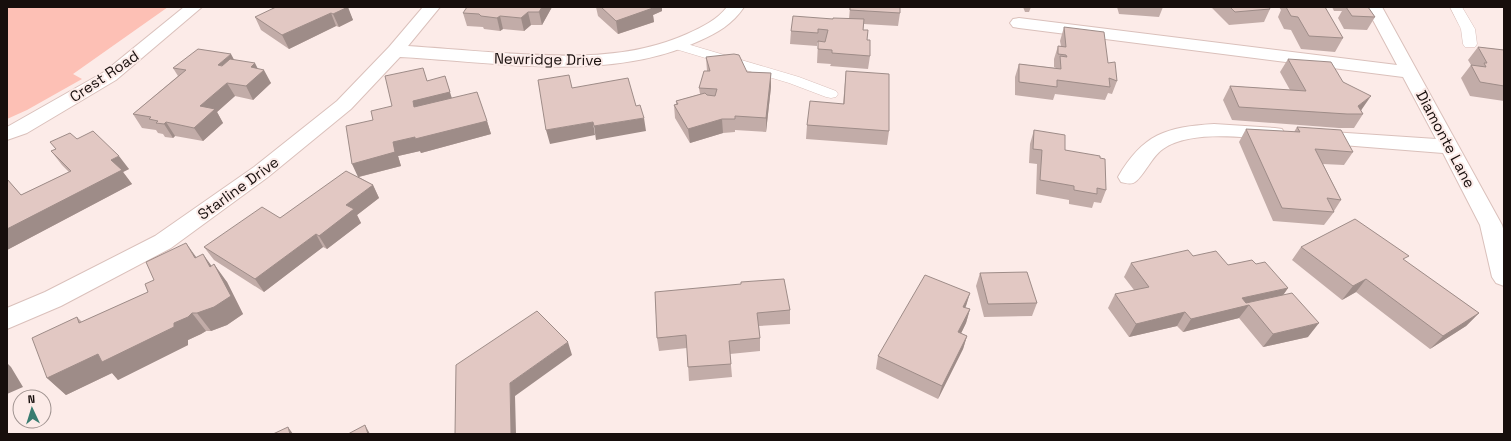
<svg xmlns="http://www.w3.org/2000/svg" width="1511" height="441" font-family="'Space Grotesk',sans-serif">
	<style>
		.green { fill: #fdc0b5 }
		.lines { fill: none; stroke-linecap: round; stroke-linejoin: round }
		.lane-casing { stroke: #dac0bb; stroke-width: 1 }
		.street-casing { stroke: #dac0bb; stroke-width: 2 }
		.secondary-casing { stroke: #dac0bb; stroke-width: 2 }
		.lane { fill: #fff; fill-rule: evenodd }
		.street { fill: #fff; fill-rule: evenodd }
		.secondary { fill: #fff; fill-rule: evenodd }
		.wall { fill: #c2aca8 }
		.shaded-wall { fill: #9e8c88 }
		.building { fill: #e2c8c3; stroke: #9e8c88 }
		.labels { text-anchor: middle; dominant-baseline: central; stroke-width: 4; stroke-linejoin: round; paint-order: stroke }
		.street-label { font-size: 15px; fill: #170e0c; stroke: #fcebe8 }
	</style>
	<rect width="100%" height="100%" fill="#fcebe8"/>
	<path class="green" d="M7 7H168L73 74 82 79 27 110 7 119Z"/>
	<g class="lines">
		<g class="lane-casing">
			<path id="lane" d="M1450 7H1462L1475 29 1477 44 1475 47H1465L1463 44 1461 29Z
				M677 41 799 77 836 91 838 94 836 97 831 98 826 97 789 83 672 48 670 45 672 42Z"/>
		</g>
		<g class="street-casing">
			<path id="street" d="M423 7H440L408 46C439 48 471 51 502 53 565 57 629 60 687 34 702 27 717 20 727 7H744C733 24 717 33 699 41 609 83 496 62 400 57L351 109 268 177 171 248 61 306 7 329V308L45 292 155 236 254 167 337 101 389 47Z
				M1366 7H1382L1502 225 1504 232V286L1496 283 1492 277 1480 225 1443 153 1317 143 1310 142 1307 137 1310 132 1317 131 1436 139 1403 77 1019 28 1013 27 1010 23 1013 19 1019 18 1397 65Z
				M1214 124 1275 128 1282 129 1285 134 1282 139 1275 140C1243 137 1190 130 1163 149 1152 156 1144 176 1135 182 1131 185 1125 183 1121 182L1118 177C1143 134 1166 127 1214 124Z"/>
		</g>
		<g class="secondary-casing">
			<path id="secondary" d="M184 7H202L116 80 27 133 7 140V127L104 72Z"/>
		</g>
		<use href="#lane" class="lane"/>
		<use href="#street" class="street"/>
		<use href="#secondary" class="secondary"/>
	</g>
	<path class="wall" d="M347 7 353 20 339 27 336 26 289 49 261 30 255 17Z
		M552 7 542 25H531L524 31 503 29 500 31 484 29 483 27 467 26 463 13Z
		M596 7H662V11L653 15 654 22 618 34 598 16Z
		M850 7H900V13L898 26 864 24 863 30 867 40 870 56 868 69 830 66 831 64 817 63 818 43 817 42V46L790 44 791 31 833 19H849Z
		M1023 7H1031L1029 12H1025Z
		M1117 7H1163L1159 17 1119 14Z
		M1211 7H1269L1270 9 1264 22 1229 25Z
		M1279 7H1325L1343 38 1335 52 1301 49 1291 30 1284 29 1278 17 1281 10Z
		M1332 7H1368L1375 17 1367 30 1344 29 1338 18 1342 11H1334Z
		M1064 27 1108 63 1117 81 1112 94 1108 93 1105 100 1055 94 1053 100 1015 95V77L1019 64 1056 68 1054 67V59L1058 46H1061L1060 41Z
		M1478 47 1504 50V101L1470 96 1461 78 1471 65 1468 60Z
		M706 57 747 72 771 73V87L766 132 735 130V132L723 133 690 143 675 118 674 105 676 104V101L700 94 699 88 707 71Z
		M1288 59 1343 82 1362 109 1361 111 1363 114 1354 128H1339L1232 120 1223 100 1230 86 1290 90 1280 72Z
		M234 60 258 69 271 83 253 100 235 96 217 112 223 123 203 141 175 136 173 138 165 137 163 134 158 133 156 130 142 128 133 114 178 76 173 68Z
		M423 68 427 81 452 98 487 121 491 134 421 153 420 151 398 156 401 166 359 177 373 185 379 198 357 215 361 223 327 249 323 247 264 292 214 260 204 247 280 218 358 177 373 120 392 106Z
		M846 71 889 131 887 145 806 139 807 125 843 104Z
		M1297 127 1353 152 1344 165 1323 164 1341 200 1334 211V212L1324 225 1273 221 1239 142 1246 129 1294 132Z
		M1034 130 1065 150 1106 190 1101 203 1094 202 1092 208 1069 204V200L1036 194 1037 164 1029 163 1030 144Z
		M77 139 129 169 123 172 132 184 7 250V179L21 195 69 172 62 165 51 151 56 149 50 142Z
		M1301 247 1405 261 1479 313 1466 326 1430 349 1356 292 1342 300 1292 260Z
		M1193 256 1228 265 1256 264 1288 288 1283 295 1308 337 1263 347 1239 318 1183 332 1177 326 1129 337 1108 308 1115 294 1134 290 1124 277 1131 263Z
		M197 258 211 266 227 282 243 314 227 325 211 331H206L201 334 188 340V345L118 380 112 373 66 395 47 378 77 317 82 322 148 292 154 280Z
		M980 273 1037 303 1032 316 984 317 976 286Z
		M655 292 790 310V324L759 326 760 338V351L730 354 732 377 689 381 687 348 659 351 657 338Z
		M970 293 965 308 970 309 966 323 961 333 967 336 963 349 938 399 876 369 878 356Z"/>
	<path class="shaded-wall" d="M348 7 353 20 339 27 333 14Z
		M542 7H552L542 25 539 12Z
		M647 7H662V11L653 15 654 22 618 34 616 21Z
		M528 12 531 25 524 31 521 18Z
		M331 13 336 26 289 49 282 35Z
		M500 16 503 29 500 31 497 18Z
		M231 54 238 67 218 65Z
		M255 63 260 73 264 70 271 83 253 100 246 86 251 67Z
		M771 73V87L766 132V118Z
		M445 76 454 105 414 107 413 101Z
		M227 83 235 96 217 112 223 123 203 141 194 128 200 106Z
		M1371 96 1362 109 1357 114 1358 106Z
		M644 118 646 131 596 140 594 126Z
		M722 119 723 133 690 143 688 129Z
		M487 121 491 134 421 153 420 151 398 156 401 166 358 177 352 164 393 142Z
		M166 122 175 136 173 138 164 124Z
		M593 122 595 135 550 144 546 130Z
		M119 156 129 169 123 172 132 184 7 250V229L111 160Z
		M373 185 379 198 357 215 361 223 327 249 319 236 346 205Z
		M316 234 323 247 264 292 255 279Z
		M186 243 199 261 195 258Z
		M203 254 216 272 210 267Z
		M214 264 227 282 243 314 227 325 211 331 197 313Z
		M1366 279 1356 292 1342 300 1353 286Z
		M1288 288 1279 301 1249 305 1239 318 1183 332 1191 319 1242 298Z
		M970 293 966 306 959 320 963 307Z
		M970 309 966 323 955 346 958 332Z
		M1185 312 1177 326 1129 337 1136 324Z
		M192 313 206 331 201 334 188 340V345L118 380 112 373 66 395 47 378 98 354 174 323Z
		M1479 313 1466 326 1430 349 1443 336Z
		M1319 323 1308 337 1263 347 1273 334Z
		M967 336 963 349 938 399 942 386Z
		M568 342 572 355 515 396 516 434H511L510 383Z
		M7 363 11 367 23 387 7 394Z
		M365 425 370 434H368Z
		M288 427 293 434H290Z"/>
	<path class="building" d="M276 7H348L333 14 331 13 282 35 255 17Z
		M467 7H542L539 12H528L521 18 500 16 497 18 481 16 479 14 463 13Z
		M601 7H651L653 8 616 21Z
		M850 7H900V13L850 10Z
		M1230 7H1269L1270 9 1235 12Z
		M1286 7H1325L1343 38 1309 36 1298 17 1291 16Z
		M1346 7H1368L1375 17 1352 16Z
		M793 16 833 19V18L864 19 863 30H868L867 40H870V56L832 53V50L818 49V41L825 42 828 30 818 29V33L791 31Z
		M1064 27 1104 32 1108 63 1115 62 1117 81 1109 78 1110 87 1057 80V87L1019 82V64L1061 69 1060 56 1067 57 1066 55 1058 54V46L1066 47Z
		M1478 47 1504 50V86L1480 82 1471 65 1486 67 1484 63H1487Z
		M198 49 231 54 218 65 222 66 230 59 255 63 251 67 264 70 246 86 227 83 200 106 215 109 194 128 166 122 164 124 156 123 158 121 149 119 151 117 133 114 186 70 173 68Z
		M734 54 739 55 747 72 771 73 766 118 735 116V119H722L688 129 674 105 678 104 676 101 705 93 707 95 715 96 717 89 699 88 704 71H710L706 57Z
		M1288 59 1331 62 1343 82 1371 96 1358 106 1363 114H1347L1239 107 1230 86 1306 91Z
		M423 68 427 81 445 76 450 92 413 101 414 107 477 92 487 121 415 139V137L393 142 395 152 352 164 346 126 373 120 371 111 392 106 385 76Z
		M846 71 889 74V131L807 125 810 101 844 104Z
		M569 75 572 88 628 78 636 106 640 105 644 118 594 126 593 122 546 130 538 80Z
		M1297 127 1341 130 1353 152 1315 149 1341 200 1327 198 1334 212 1282 208 1246 129 1300 132Z
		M1034 130 1065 135V150L1100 156V158L1105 159 1106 190 1097 188V194L1074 190V186L1040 180 1042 150 1033 149Z
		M93 131 119 156 111 160 122 170 7 229V179L21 195 71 171 51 151 56 149 50 142 70 133 77 139Z
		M346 171 373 185 346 205 354 209 319 236 316 234 255 279 204 247 262 207 280 218Z
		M1355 219 1409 256 1403 259 1479 313 1443 336 1366 279 1353 286 1301 247Z
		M186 243 195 258 203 254 210 267 214 264 231 296 214 307 197 313H192L188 317 174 323V327L102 362 98 354 47 378 32 338 77 317 79 323 148 292 145 284 154 280 146 262Z
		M1188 250 1193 256 1216 251 1228 265 1252 260 1256 264 1265 262 1288 288 1242 298 1246 303 1292 293 1319 323 1273 334 1249 305 1191 319 1185 312 1136 324 1115 294 1149 287 1131 263Z
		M1027 272 1037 303 988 304 980 273Z
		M925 275 970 293 963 307 970 309 958 332 967 336 942 386 878 356Z
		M784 279 790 310 757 313 760 338 729 341 731 364 688 367 686 335 657 338 655 292 741 284V282Z
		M537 311 568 342 510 383 511 434H455L456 365Z
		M365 425 368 434H348Z
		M288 427 290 434H273Z"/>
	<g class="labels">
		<g class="street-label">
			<text transform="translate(548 59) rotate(1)">Newridge Drive</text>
			<text transform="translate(104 76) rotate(-34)">Crest Road</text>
			<text transform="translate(1446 139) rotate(62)">Diamonte Lane</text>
			<text transform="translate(238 188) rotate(-36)">Starline Drive</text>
		</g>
	</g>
	<rect width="1511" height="441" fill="none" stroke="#170e0c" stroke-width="16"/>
	<g transform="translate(32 409) rotate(356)"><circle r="19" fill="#fcebe8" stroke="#a09390"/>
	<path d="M0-3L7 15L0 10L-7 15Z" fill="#387c70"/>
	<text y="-6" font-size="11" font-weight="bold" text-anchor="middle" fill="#170e0c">N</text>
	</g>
</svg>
